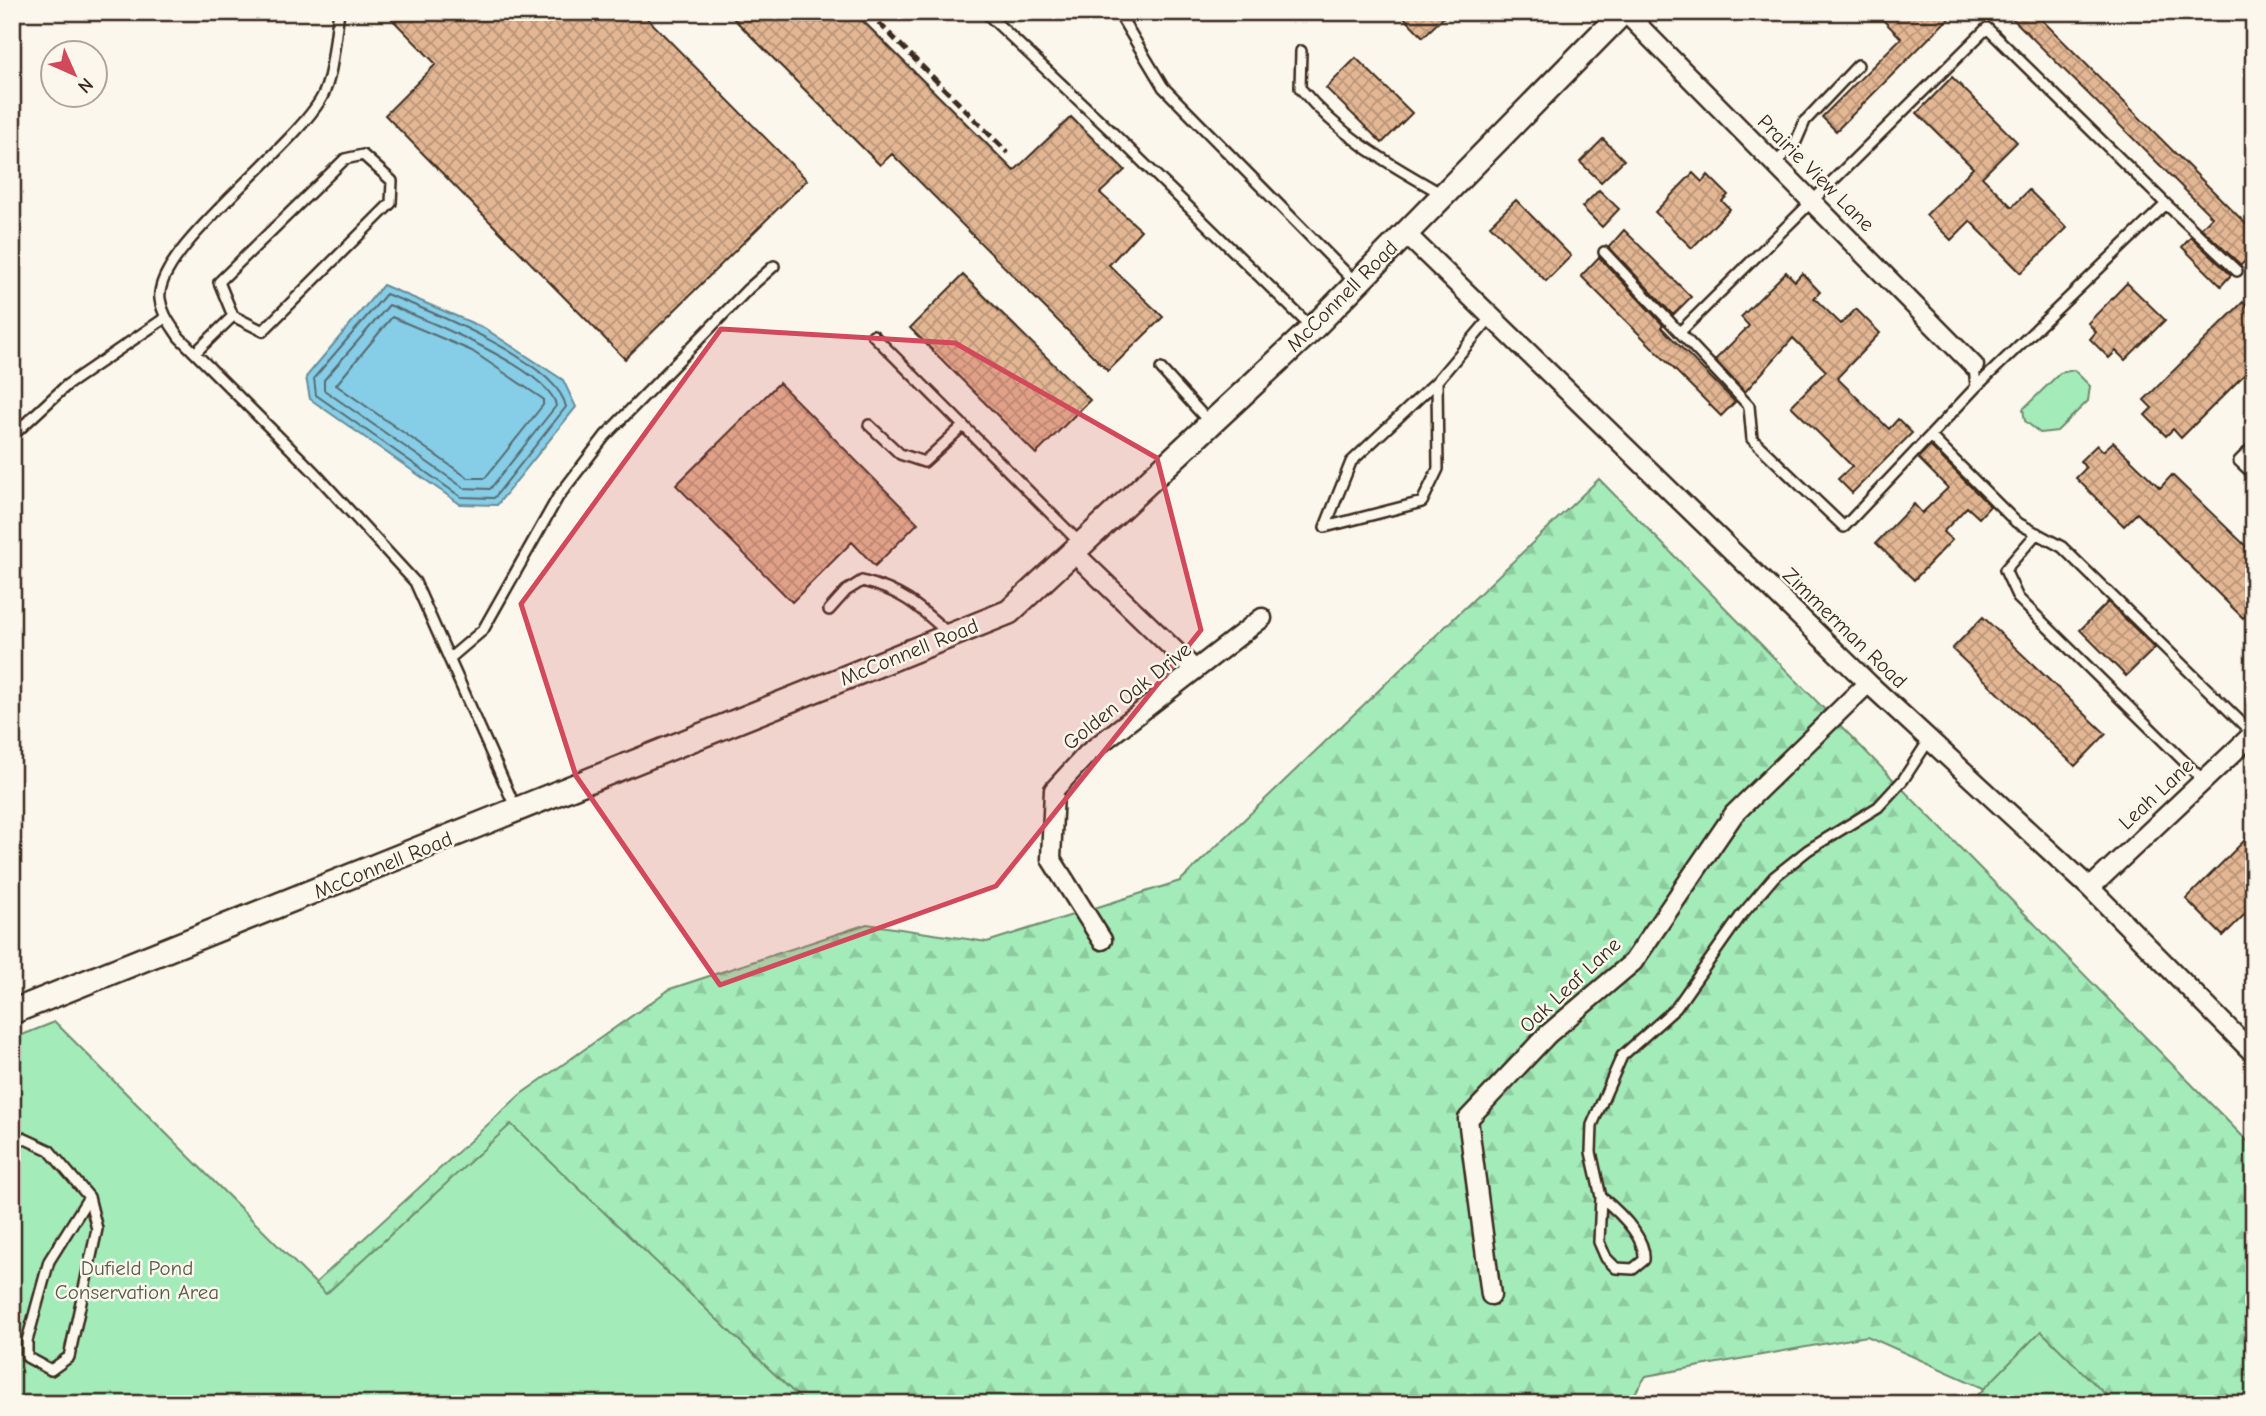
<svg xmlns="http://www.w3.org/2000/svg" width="2266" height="1416" font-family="'Comic Neue',sans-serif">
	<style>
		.forest { fill: url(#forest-firs); stroke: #6f8b6c; stroke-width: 2 }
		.green { fill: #a3ecba; stroke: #6f8b6c; stroke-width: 2 }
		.water { fill: #86cde7; stroke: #688c97; stroke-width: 2 }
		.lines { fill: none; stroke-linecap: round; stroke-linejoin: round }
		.shore { stroke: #596b6e; stroke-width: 2 }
		.building { fill: url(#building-cross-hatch); stroke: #3b2a1e; stroke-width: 2 }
		.service-casing { stroke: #3b2a1e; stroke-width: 14 }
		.minor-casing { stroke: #3b2a1e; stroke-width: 23 }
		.tertiary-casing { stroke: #3b2a1e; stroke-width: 28 }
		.service { stroke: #fbf7ec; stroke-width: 9 }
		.minor { stroke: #fbf7ec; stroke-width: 18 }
		.tertiary { stroke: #fbf7ec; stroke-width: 23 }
		.rail { stroke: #3b2a1e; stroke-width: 5; stroke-dasharray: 10 5; stroke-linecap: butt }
		.marked { fill: #d1495b; fill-opacity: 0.2; stroke: #d1495b; stroke-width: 5; stroke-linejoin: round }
		.labels { text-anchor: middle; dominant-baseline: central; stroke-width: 5; stroke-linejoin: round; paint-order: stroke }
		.street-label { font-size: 21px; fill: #3b2a1e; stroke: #fbf7ec }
		.park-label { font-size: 21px; fill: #555a45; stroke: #fbf7ec }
	</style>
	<defs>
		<pattern id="forest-firs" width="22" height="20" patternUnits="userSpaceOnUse" patternTransform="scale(1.75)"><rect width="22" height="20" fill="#a3ecba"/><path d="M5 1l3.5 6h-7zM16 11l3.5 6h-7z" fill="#8dcb9f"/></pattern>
		<pattern id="building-cross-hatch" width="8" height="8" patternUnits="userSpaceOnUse" patternTransform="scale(1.75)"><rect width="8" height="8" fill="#e4b794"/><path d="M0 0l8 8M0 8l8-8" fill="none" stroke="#ba9578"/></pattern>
	</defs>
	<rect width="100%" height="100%" fill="#fbf7ec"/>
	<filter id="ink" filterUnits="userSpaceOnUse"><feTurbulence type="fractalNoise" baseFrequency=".0143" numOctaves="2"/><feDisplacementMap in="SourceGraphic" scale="14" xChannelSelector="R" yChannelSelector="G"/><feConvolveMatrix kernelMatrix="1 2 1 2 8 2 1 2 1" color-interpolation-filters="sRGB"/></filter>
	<g filter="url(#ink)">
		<path class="forest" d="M1599 479 2254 1148V1404H2019L1867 1336 1646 1376 1628 1404H197L285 1311 521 1094 670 989 867 924 987 942 1180 881Z"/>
		<path class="green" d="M2074 370 2090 386 2088 401 2057 431 2040 433 2025 421 2023 409 2060 373Z
			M55 1022 326 1294 511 1124 806 1404H21L12 1395V1039Z
			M2041 1331 2115 1404H1969Z"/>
		<path class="water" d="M383 285 484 328 563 380 576 407 497 505 460 504 310 399 306 377Z"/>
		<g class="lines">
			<path class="shore" d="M386 294C428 310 558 362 566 407L494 498 461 497 316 395 314 378Z
				M389 305C422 318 552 371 556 406L490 489 464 488 324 390V380Z
				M392 317 472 351 543 399V405L485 478H468L336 385Z"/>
		</g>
		<path class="building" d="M385 12H641L807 180 625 359 385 115 436 64Z
			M727 12H854L1014 171 1071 117 1125 170 1100 193 1141 230 1109 265 1163 317 1108 371 892 154 880 165Z
			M1399 12H1449L1423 37Z
			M1875 12H1955L1836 131 1822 117 1901 38Z
			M2006 12H2034L2254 232V253L2241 265 2201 228 2212 217Z
			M1356 58 1412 113 1382 143 1326 88Z
			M1952 77 2017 142 1982 177 2012 207 2029 190 2067 228 2021 273 1970 221 1951 240 1926 215 1973 168 1917 113Z
			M1603 139 1624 160 1601 182 1580 162Z
			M1693 173 1702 182 1708 175 1728 195 1722 201 1730 209 1692 248 1655 212Z
			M1599 190 1619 209 1602 227 1582 207Z
			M1516 200 1571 256 1546 281 1490 225Z
			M1624 230 1691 297 1673 315 1609 247Z
			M2191 237 2231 275 2221 286 2182 247Z
			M1599 257 1663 325 1661 327 1735 402 1721 416 1581 276Z
			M1786 272 1795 281 1802 273 1820 292 1814 298 1841 324 1856 309 1880 333 1837 378 1889 429 1898 419 1912 433 1852 493 1838 479 1852 466 1791 406 1826 371 1793 338 1745 392 1715 360 1749 326 1741 317Z
			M963 275 1090 400 1036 454 910 328Z
			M2127 283 2165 320 2125 360 2116 351 2109 358 2090 339 2096 332 2088 323Z
			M2243 302 2254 313V365L2181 438 2173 429 2166 436 2145 415 2152 408 2144 400Z
			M779 383 918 523 875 566 852 542 792 602 676 485Z
			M2113 442 2160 488 2172 475 2254 554V608L2243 618 2137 513 2124 526 2076 478 2086 468 2080 461 2097 445 2103 451Z
			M1930 446 1990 506 1979 518 1967 507 1943 532 1952 540 1914 580 1876 543 1914 504 1922 513 1948 488 1918 458Z
			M2108 602 2155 648 2126 676 2080 630Z
			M1983 617 2106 734 2075 766 1952 649Z
			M2254 831V905L2223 936 2186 899Z"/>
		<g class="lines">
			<g class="service-casing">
				<path id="service" d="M339 12C335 35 333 77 322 97 295 148 153 251 160 299 162 314 171 325 179 337L314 472 415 582 516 809
					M985 12 1111 131 1311 327
					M1118 12 1163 87 1356 283
					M1301 51 1300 88C1342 138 1386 162 1442 194
					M1774 164 1795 144 1805 121 1858 65
					M2166 204 2237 271
					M1604 252 1749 406 1752 439 1844 527 1930 436
					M1681 331 1987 28 2166 204 1976 387
					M873 335 1081 544
					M195 353 233 316 263 331 391 203 392 181 363 155 345 159 219 282 233 316
					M1974 366 1976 387 1930 436 2016 522 2062 547 2253 734
					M1161 369 1209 422
					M1437 381 1438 469 1422 502 1325 527 1351 462 1437 381 1491 317
					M869 425 900 454 924 462 963 426
					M12 436 67 385 165 318
					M2254 446 2239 461 2254 475
					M2037 533 2005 570 2018 598 2203 780
					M829 610 846 591 862 581C903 591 919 607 949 634
					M449 659 483 630 558 497 605 436 748 289 774 266
					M12 1133 49 1150 89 1197 97 1229 69 1357 51 1370 27 1357V1341L49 1261 89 1197
					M1601 1197C1618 1211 1646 1237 1644 1260L1633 1269 1616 1268 1606 1258 1599 1242 1601 1197 1591 1152 1592 1125 1622 1056 1676 1008 1740 917 1774 877 1808 850 1878 807 1903 780 1929 740"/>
			</g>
			<g class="minor-casing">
				<path id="minor" d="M1625 12 1974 366
					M1405 233 1868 683 2090 888 2254 1054
					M1074 553 1194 669
					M2090 888 2254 733
					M1102 940 1051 859 1054 790 1088 753 1262 618
					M1491 1295 1468 1119 1547 1035 1633 962 1734 814 1868 683"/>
			</g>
			<g class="tertiary-casing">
				<path id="tertiary" d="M12 1012 1009 612 1312 329 1623 12"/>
			</g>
			<use href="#service" class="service"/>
			<use href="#minor" class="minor"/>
			<use href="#tertiary" class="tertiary"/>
			<path class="rail" d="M868 12 1008 153"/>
		</g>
	</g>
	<path class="marked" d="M721 329 955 343 1157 458 1201 630 996 886 720 985 576 776 521 604Z"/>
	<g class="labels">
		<g class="street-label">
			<text transform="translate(1816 173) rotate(45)">Prairie View Lane</text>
			<text transform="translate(1342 296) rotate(-45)">McConnell Road</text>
			<text transform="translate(1845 628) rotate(44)">Zimmerman Road</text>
			<text transform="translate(909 652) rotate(-22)">McConnell Road</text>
			<text transform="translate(1127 696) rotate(-39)">Golden Oak Drive</text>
			<text transform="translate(2156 794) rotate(-43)">Leah Lane</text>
			<text transform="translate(383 865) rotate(-22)">McConnell Road</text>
			<text transform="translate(1570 985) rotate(-43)">Oak Leaf Lane</text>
		</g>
		<g class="park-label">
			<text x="137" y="1268">Dufield Pond<tspan x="137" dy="24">Conservation Area</tspan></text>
		</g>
	</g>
	<rect width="2266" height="1416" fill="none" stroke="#fbf7ec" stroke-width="42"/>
	<rect x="21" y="21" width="2224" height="1374" fill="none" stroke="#3b2a1e" stroke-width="2.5" filter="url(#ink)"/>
	<g transform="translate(74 74) rotate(135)"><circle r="33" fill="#fbf7ec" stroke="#aea59a" stroke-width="2"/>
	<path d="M0-5L12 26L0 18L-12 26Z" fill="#d1495b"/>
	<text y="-10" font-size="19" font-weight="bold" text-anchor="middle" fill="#3b2a1e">N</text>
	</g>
</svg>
